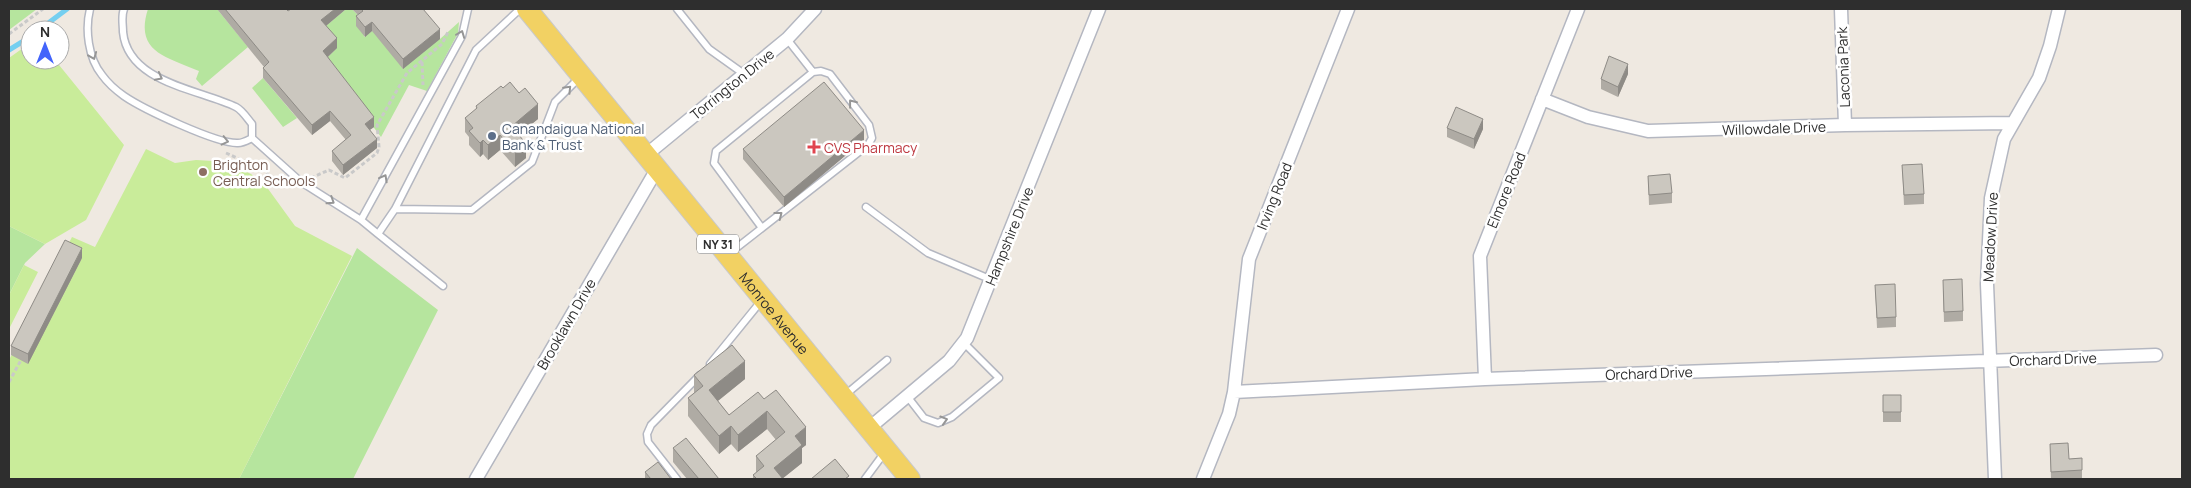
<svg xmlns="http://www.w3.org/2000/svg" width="2191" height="488" font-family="Manrope,sans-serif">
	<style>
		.green { fill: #b6e59e }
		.pitch { fill: #c9ec9a }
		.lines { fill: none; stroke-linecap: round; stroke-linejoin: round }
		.stream { stroke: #75cff0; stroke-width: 5 }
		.lane-casing { stroke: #b4b7c1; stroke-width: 9 }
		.street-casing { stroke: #b4b7c1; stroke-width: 15 }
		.primary-casing { stroke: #c9c9c9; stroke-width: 22 }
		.path { stroke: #c9c9c9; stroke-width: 3; stroke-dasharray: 4 2.5; stroke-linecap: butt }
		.lane { stroke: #fff; stroke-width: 6 }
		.street { stroke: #fff; stroke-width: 12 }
		.primary { stroke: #f2d163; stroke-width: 20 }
		.wall { fill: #afaba4 }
		.shaded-wall { fill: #8e8b86 }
		.building { fill: #cbc7bf; stroke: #8e8b86 }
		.oneway { stroke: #969696 }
		.service-dot { fill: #5c6f8a; stroke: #fff; stroke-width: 2 }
		.health-dot { fill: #e0444e; stroke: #fff; stroke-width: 2 }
		.education-dot { fill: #8d6e63; stroke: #fff; stroke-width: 2 }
		.labels { text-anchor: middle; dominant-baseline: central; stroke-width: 5; stroke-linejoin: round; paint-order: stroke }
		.shield { fill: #fff; stroke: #6d6d6d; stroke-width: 1 }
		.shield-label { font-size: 12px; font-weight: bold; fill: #2e2e2e }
		.street-label { font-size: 14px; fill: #2e2e2e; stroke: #fff }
		.service-label { font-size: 14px; fill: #4e5e75; stroke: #fff; text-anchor: start }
		.health-label { font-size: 14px; fill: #be3a42; stroke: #fff; text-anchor: start }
		.education-label { font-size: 14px; fill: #785e54; stroke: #fff; text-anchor: start }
	</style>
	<rect width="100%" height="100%" fill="#efe9e1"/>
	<path class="green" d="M9 9H37L9 30Z
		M148 9H217L248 47 202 86 196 79 199 71C167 57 134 52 148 9Z
		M346 9H352L363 20 364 37 372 31 440 39 459 22 458 33 427 91 409 85 381 137 323 61 321 30Z
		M263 78 297 118 283 127 252 88Z
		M9 226 45 244 25 263 9 295Z
		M357 248 438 310 353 479H239Z"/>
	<path class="pitch" d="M30 43V60H55L124 145 86 220 45 244 9 226V58Z
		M146 149 175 163 196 160 213 161 231 165 251 174 266 186 295 226 352 256 239 479H9V360L72 237 95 247Z
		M24 265 38 272 9 329V295Z"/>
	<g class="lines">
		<path class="stream" d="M39 30 67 9
			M9 50 30 37"/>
		<g class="lane-casing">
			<path id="lane" d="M90 9C85 29 88 58 102 75 107 82 117 91 124 96 143 109 217 144 238 143 243 143 248 140 252 138
				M124 9C121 16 123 24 123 32 128 83 199 89 236 107 242 110 247 118 252 124V138L301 182 361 220 378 234 395 209 472 210 532 162 555 102 580 77
				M677 9 709 49 744 74
				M787 39 813 72
				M866 207 928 253 992 280
				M395 209 476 50 520 9
				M361 220 462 36 468 9
				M378 234 443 286
				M730 253 868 145 872 138 869 125 830 74 821 71 813 72 716 151 714 163 762 228
				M710 364 762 300
				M845 395 887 360
				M907 396 924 418 938 423 952 417 999 378 964 343
				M677 479 648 442 647 434 651 425 700 375
				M865 479 885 452"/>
		</g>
		<g class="street-casing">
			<path id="street" d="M1841 9 1845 125
				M1542 99 1588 117 1648 131 1845 125 2012 123
				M646 155 787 39 815 9
				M1485 379 1480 256 1578 9
				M1234 392 1485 379 2156 355
				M868 429 949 361 967 338 1099 9
				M476 479 657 169
				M1203 479 1229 414 1234 392 1249 259 1348 9
				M1995 479 1987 284 1991 198 2004 139 2039 78 2050 46 2059 9"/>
		</g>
		<g class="primary-casing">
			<g id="primary">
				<path id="s1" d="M527 9 910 479"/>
			</g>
		</g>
		<path class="path" d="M9 34 43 9
			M422 62 423 85
			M226 153 264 170 272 179
			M311 178 329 170 345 178 377 153 379 147 377 125 407 73 442 44 448 32
			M9 382 21 360"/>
		<use href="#lane" class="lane"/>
		<use href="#street" class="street"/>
		<use href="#primary" class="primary"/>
	</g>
	<path class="wall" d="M217 9H286L288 11 346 9 326 26 337 48 328 57 374 127 370 130 377 148 343 175 332 161V151L346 140 330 121 312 135 263 78V68L264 67Z
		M352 9H423L440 39 403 69 372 31 365 37 356 26V16L358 15Z
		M1628 74 1618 97 1601 89V79Z
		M503 88 538 119 519 134 526 158 515 167 500 150 488 160 483 154 480 157 469 145V137L465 132V118L476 110V106Z
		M1447 128 1483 129 1474 149 1447 137Z
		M864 140 784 207 743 159V149Z
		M1902 165 1924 194V204L1904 205Z
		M1648 176 1672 193V203L1649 205Z
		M82 258 28 364 11 355V346Z
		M1875 285 1896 317V327L1877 328Z
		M1943 290 1963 311V321L1944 322Z
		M694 375 745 379 718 401 729 415 764 399 806 445 802 448V463L783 478V479H753V475L756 473V456L776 440 767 429 738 452 731 444 719 454 688 416V398L694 393Z
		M1883 395H1901V422H1883Z
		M2050 444 2069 459 2082 458V479H2051Z
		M673 448 719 479H687L673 462Z
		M645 472 671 479H645Z"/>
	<path class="shaded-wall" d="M335 9H346L321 30V20Z
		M372 22V31L365 37V27Z
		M440 29V39L403 69V59Z
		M337 38V48L323 61V51Z
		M1628 64V74L1618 97V87Z
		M538 104V119L512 140V126Z
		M330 111V121L312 135V125Z
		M374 117V127L365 133V124Z
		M1483 119V129L1474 149V139Z
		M864 130V140L784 207V197Z
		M500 135V150L488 160V145Z
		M377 139V148L343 175V165Z
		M483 140V154L480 157V143Z
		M526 144V158L515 167V153Z
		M82 248V258L28 364V354Z
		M745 361V379L709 408V390Z
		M767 411V429L738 452V435Z
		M731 426V444L719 454V436Z
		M806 427V445L802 448V463L782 479 774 468 795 436Z"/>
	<path class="building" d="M225 9H286L288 11 291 9H335L321 20 337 38 323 51 374 117 365 124 377 139 343 165 332 151 351 135 330 111 312 125 263 68 269 62Z
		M361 9H423L440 29 403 59 372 22 365 27 356 16 363 11Z
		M1609 56 1628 64 1618 87 1601 79Z
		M510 82 519 93 525 88 538 104 512 126 526 144 515 153 500 135 488 145 483 140 480 143 469 131 473 128 465 118 477 108 476 106 501 86 503 88Z
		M824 82 864 130 784 197 743 149Z
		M1456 107 1483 119 1474 139 1447 128Z
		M1922 164 1924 194 1904 195 1902 165Z
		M1670 174 1672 193 1649 195 1648 176Z
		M65 240 82 248 28 354 11 346Z
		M1962 279 1963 311 1944 312 1943 280Z
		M1895 284 1896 317 1877 318 1875 285Z
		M732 345 745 361 709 390 729 415 758 392 764 399 776 390 806 427 795 436 802 445 774 468 783 479H757L753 475 764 466 756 456 785 432 767 411 738 435 731 426 719 436 688 398 703 386 694 375Z
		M1883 395H1901V412H1883Z
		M686 438 719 479H699L673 448Z
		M2068 443 2069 459 2082 458V470L2051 472 2050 444Z
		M835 459 849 476 845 479H811Z
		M658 462 671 479H651L645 472Z"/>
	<defs><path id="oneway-chevron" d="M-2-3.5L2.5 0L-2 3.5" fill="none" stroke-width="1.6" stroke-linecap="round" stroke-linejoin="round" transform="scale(1.25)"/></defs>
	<g class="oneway">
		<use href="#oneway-chevron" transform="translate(461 34) rotate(-69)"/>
		<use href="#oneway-chevron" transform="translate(93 56) rotate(68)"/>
		<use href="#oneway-chevron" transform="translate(159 77) rotate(28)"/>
		<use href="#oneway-chevron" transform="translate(568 89) rotate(-46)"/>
		<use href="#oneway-chevron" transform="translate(852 103) rotate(-128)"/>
		<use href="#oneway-chevron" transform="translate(225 141) rotate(13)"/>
		<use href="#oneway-chevron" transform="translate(384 178) rotate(-61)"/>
		<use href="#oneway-chevron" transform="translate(331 201) rotate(33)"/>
		<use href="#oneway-chevron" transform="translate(779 215) rotate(-38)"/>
		<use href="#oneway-chevron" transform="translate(944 420) rotate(-17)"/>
	</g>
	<circle class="service-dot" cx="492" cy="136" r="5"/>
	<path class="health-dot" d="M811.5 139.5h5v5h5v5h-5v5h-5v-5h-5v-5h5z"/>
	<circle class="education-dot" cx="203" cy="172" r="5"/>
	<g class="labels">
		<rect class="shield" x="697" y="234.5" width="42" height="19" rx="4"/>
		<g class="shield-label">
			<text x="718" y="244">NY 31</text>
		</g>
		<g class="street-label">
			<text transform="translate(1843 67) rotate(-92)">Laconia Park</text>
			<text transform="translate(732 84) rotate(-39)">Torrington Drive</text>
			<text transform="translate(1774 128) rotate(-2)">Willowdale Drive</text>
			<text transform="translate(1506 190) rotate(-68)">Elmore Road</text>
			<text transform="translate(1274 196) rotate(-68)">Irving Road</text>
			<text transform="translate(1009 236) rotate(-68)">Hampshire Drive</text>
			<text transform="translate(1990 237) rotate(-87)">Meadow Drive</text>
			<text stroke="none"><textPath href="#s1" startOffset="392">Monroe Avenue</textPath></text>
			<text transform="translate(566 324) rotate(-60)">Brooklawn Drive</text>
			<text transform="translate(2053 359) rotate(-2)">Orchard Drive</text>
			<text transform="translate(1649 373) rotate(-2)">Orchard Drive</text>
		</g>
		<g class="service-label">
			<text x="502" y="128">Canandaigua National<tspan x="502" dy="16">Bank &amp; Trust</tspan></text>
		</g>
		<g class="health-label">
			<text x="824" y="147">CVS Pharmacy</text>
		</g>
		<g class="education-label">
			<text x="213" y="164">Brighton<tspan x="213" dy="16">Central Schools</tspan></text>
		</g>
	</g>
	<rect width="2191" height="488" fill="none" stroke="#2e2e2e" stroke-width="20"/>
	<g transform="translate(45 45)"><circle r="24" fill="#ffffff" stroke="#ababab"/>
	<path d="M0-4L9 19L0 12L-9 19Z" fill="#4264fb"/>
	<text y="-8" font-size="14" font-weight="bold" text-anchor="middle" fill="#2e2e2e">N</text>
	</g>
</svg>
